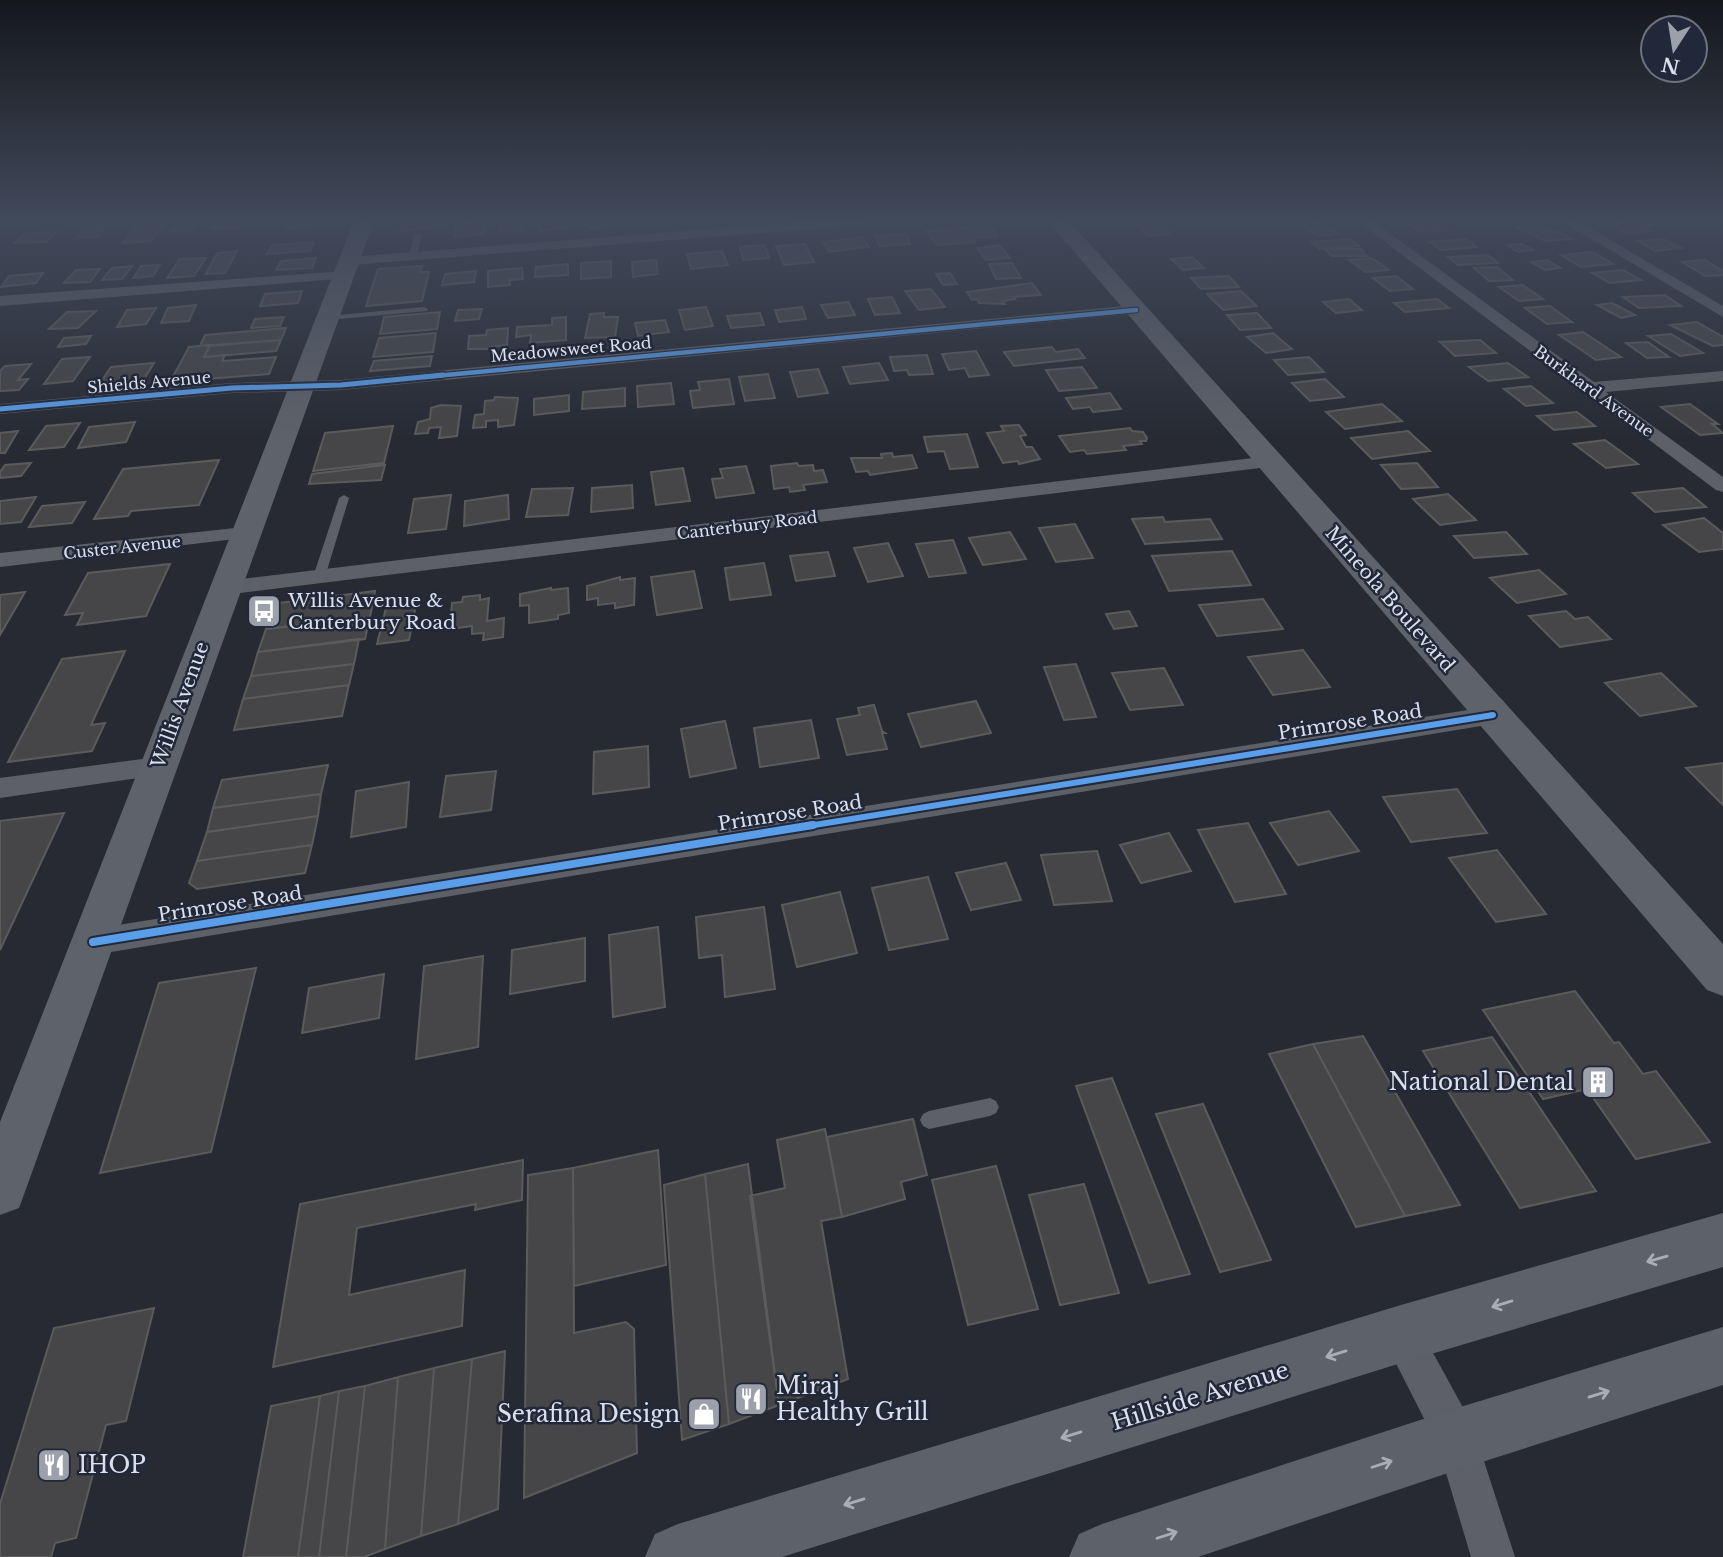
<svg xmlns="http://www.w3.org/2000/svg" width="1723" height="1557" font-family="'Libre Baskerville',serif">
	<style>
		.building { fill: #464547; stroke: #5c5b5b; stroke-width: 2 }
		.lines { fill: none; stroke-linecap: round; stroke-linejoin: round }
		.service { fill: #5d6066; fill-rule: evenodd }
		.minor { fill: #5d6066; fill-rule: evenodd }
		.secondary { fill: #5e626a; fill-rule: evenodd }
		.primary { fill: #5d6169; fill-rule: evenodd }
		.cycleway-far3-casing { stroke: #212839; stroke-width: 7 }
		.cycleway-far2-casing { stroke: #212839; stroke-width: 9 }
		.cycleway-far1-casing { stroke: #212839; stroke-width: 10 }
		.cycleway-casing { stroke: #212839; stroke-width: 12 }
		.cycleway-far3 { stroke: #5a9eea; stroke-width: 4.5 }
		.cycleway-far2 { stroke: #5a9eea; stroke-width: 5 }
		.cycleway-far1 { stroke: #5a9eea; stroke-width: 6 }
		.cycleway { stroke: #5a9eea; stroke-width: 8 }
		.oneway { stroke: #a9adb7 }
		.labels { text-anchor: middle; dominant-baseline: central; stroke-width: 5; stroke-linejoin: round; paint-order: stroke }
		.far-street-label { font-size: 16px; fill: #dbe0eb; stroke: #212839 }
		.street-label { font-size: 19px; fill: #dbe0eb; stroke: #212839 }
		.poi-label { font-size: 19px; fill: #dbe0eb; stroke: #212839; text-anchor: start }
		.near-poi-label { font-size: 23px; fill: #dbe0eb; stroke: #212839; text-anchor: end }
		.near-street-label { font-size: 23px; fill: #dbe0eb; stroke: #212839 }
	</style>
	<rect width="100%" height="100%" fill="#272a33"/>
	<path class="building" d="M177 221H198L191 231 169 232Z
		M217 221H245L240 228 211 229Z
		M281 221H330L328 225 286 228 289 222 280 223Z
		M403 221H447L446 226 400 231Z
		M499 221H522V230L499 232Z
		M536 221H566L569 227 540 231Z
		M578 221H618V225L590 228V225H579Z
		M1404 221 1438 223 1448 230 1419 231Z
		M1647 221 1655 225 1641 227 1650 231 1628 233 1609 224Z
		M486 222 485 234 454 237 456 224Z
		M1321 223 1337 234 1317 236 1301 224Z
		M164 224 152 241 123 243 136 226Z
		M1159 224 1170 234 1148 236 1137 225Z
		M106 225 99 236 77 238 85 226Z
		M990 225 998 236 973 238 975 242 937 245 926 231Z
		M1537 226 1550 232H1561L1572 239 1545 241 1516 227Z
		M56 232 46 242 15 243 25 234Z
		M906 234 910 244 879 246 876 236Z
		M862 237 869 247 829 252 823 242Z
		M1350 239 1359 246 1320 249 1311 242Z
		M1466 239 1477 247 1441 250 1430 242Z
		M1663 239 1681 248 1655 251 1638 241Z
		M314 242 310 251 267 254 273 245Z
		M805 244 814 262 784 265 776 246Z
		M1522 244 1533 250 1518 252 1507 245Z
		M765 245 769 258 743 260 740 247Z
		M1000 245 1010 258 986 260 977 248Z
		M1325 249H1361L1367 256H1331Z
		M237 251 225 273 206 274 217 253Z
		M722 251 728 265 691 269 687 254Z
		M1593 252 1613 264 1581 267 1561 255Z
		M1488 255 1498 263 1458 265 1448 257Z
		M1192 257 1204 268 1183 270 1171 259Z
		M206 258 194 276 167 278 180 259Z
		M316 258 312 268 276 270 281 261Z
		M1372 258 1389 270 1366 272 1349 260Z
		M656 260 658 274 633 277 632 262Z
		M1547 260 1560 268 1545 270 1531 262Z
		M1705 260 1723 271V275L1705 276 1682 262Z
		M611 261V277L581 279V263Z
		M1012 263 1021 278 996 279 989 264Z
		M568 264V275L535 277 536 267Z
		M160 265 153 276 133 278 141 266Z
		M132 266 122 279 102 280 112 268Z
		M422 266 420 272H429L422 301 366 306 378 269Z
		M1497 267 1513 280 1489 281 1474 268Z
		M522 268 523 279 510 280V285L488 287V271Z
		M100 269 90 282 64 283 76 270Z
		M1623 270 1641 280 1610 283 1592 273Z
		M476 271 474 282 442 285 445 274Z
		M43 273 36 283 1 287 9 276Z
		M950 273 957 284 943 285 936 274Z
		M1229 276 1239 287 1201 289 1191 278Z
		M1396 276 1413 289 1390 291 1373 278Z
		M1032 283 1041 295 1013 297 1015 299 1003 301 1005 304 979 303 977 299 972 300 967 292Z
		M1523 285 1543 299 1519 301 1499 287Z
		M931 289 945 307 919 310 905 291Z
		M302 291 298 303 260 306 265 294Z
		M1241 291 1257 306 1223 310 1207 294Z
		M1665 295 1681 306 1639 308 1623 297Z
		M892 297 900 313 875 315 868 299Z
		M1349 299 1362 310 1336 313 1323 302Z
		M1437 299 1449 308 1405 312 1394 303Z
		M848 302 855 315 828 318 821 305Z
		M1612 303 1635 315 1621 318 1597 305Z
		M196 305 189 321 161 323 168 308Z
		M1550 306 1572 322 1547 324 1525 308Z
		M706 307 713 326 685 330 679 310Z
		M802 307 806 319 779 322 775 310Z
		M156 308 146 324 117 327 127 310Z
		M482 309 479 319 455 321 458 310Z
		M96 311 78 328 49 329 67 312Z
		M440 312 437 329 380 334 384 317Z
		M604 313V317H618L615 337 585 338 590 314Z
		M760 313 764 325 731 328 727 316Z
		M1257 313 1271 328 1240 330 1227 315Z
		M284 317 280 326 251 328 255 319Z
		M566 317V340L530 343 531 335 516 337 517 327 552 325V318Z
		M665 320 669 332 638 336 635 323Z
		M1697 322 1723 337V345L1713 346 1670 325Z
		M286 328 281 340 200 346 205 335Z
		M508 328 507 345 492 347V349H468L469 336 486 335 487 330Z
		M1583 332 1621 357 1596 360 1559 335Z
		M436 333 433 352 373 357 379 338Z
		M1273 333 1292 349 1266 353 1247 337Z
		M1671 334 1703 353 1680 356 1648 336Z
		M91 336 86 344 58 347 64 338Z
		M281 340 276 351 204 357 210 346Z
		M1480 340 1496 353 1455 356 1440 342Z
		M1648 342 1669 357 1647 358 1626 343Z
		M210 345 204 357 225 355 222 361 276 357 269 374 170 382 189 347Z
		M1052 347 1056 352 1078 349 1085 358 1014 366 1004 352Z
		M976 351 989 375 969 377 965 368 949 370 942 354Z
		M927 355 933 374 909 375 907 370 894 371 890 357Z
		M432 356 430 366 370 371 374 361Z
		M90 357 73 381 44 384 62 359Z
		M1309 357 1324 372 1288 375 1274 360Z
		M154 363 144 379 100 383 111 367Z
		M879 363 888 380 850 384 843 367Z
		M1508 363 1528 377 1488 381 1469 367Z
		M31 364 18 380 28 379 19 390 0 391V371L5 366Z
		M1082 367 1097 388 1059 391 1046 370Z
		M818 369 828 393 798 397 790 372Z
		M768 374 775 398 745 401 739 377Z
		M729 379 734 404 693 408 690 391 700 390 698 382Z
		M1325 379 1344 397 1310 401 1292 383Z
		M671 383 674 404 638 407 637 386Z
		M1531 386 1553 403 1526 406 1504 389Z
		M625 388V406L582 409 583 392Z
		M1110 393 1121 409 1093 412 1090 407 1073 409 1066 398Z
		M569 395V411L534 415V399Z
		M495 397 518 398 514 425 498 427V420L486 421V427L473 428 475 415 484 414 485 401 494 400Z
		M1382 404 1402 421 1345 429 1326 412Z
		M1690 404 1718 424H1712L1723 433 1700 435 1661 407Z
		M441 405 461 406 457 436 439 438 441 427 429 428 428 433 415 434 418 422 430 419 431 408Z
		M1577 412 1595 426 1554 430 1537 416Z
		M135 422 126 442 78 448 89 427Z
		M80 423 64 447 29 450 46 426Z
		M1019 425 1026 435 1020 436 1026 447H1032L1040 459 1019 464 1018 461 1003 463 987 433 1004 431 1001 426Z
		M393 426 384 463 313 471 325 433Z
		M1130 428 1132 431 1143 432 1147 438 1146 441H1140L1142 444 1123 446 1126 450 1087 454 1084 450 1070 452 1059 436Z
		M18 431 5 453H0V433Z
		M1408 431 1430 451 1372 459 1351 438Z
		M967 434 978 467 950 469 944 451 928 452 924 437Z
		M1605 440 1638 464 1606 468 1574 444Z
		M892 453 893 457 912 455 917 468 870 475 868 471 856 472 851 458H882L881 454Z
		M219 460 199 505 131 511 128 516 94 519 123 469Z
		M31 463 21 476 0 478V472L5 465Z
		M797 463 799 466 813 465 814 471 823 470 827 482 803 485 805 490 790 492 789 487 774 489 771 466Z
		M1417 463 1438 487 1401 489 1381 465Z
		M385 465 381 480 309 484 312 474Z
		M746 466 754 493 716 498 712 479 723 478 720 469Z
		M683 468 690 501 656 505 651 472Z
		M632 485 633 508 591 512 592 488Z
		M573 488 568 515 526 517 532 489Z
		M1683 488 1706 507 1655 512 1633 493Z
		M1448 494 1476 520 1440 525 1413 499Z
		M451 495 446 529 408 533 414 499Z
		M508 495 509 519 464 526 465 501Z
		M36 497 21 522 0 524V501Z
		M85 502 72 523 29 527 42 506Z
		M1163 517 1165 522 1210 519 1222 539 1145 544 1132 519Z
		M1704 518 1723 533V549L1699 552 1663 525Z
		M1075 524 1093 558 1056 562 1039 528Z
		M1010 532 1026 559 983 565 969 538Z
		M1506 532 1527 554 1474 558 1454 536Z
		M953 540 966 573 929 577 916 544Z
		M888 543 903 576 868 582 854 548Z
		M1232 551 1251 585 1169 591 1152 556Z
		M828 552 835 576 796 581 790 556Z
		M764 563 771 595 730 600 725 568Z
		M170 564 146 616 77 625 83 613 65 615 88 573Z
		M1539 570 1566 594 1517 603 1490 578Z
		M694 571 702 608 657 615 651 577Z
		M620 577V580L635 578 634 605 615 608V603L598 605V598L587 600V586Z
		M551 588V590L568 588 569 613 558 615V619L529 623V605L520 606V594Z
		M375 591 370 617 266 629 272 608 279 603Z
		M25 592 0 635V595Z
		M480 595V600L489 598 487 621 504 618 503 637 483 640 484 633 472 634V626L450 629 452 603 462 602 463 597Z
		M1263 599 1283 629 1217 636 1199 605Z
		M416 605 409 640 377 644 386 608Z
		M1129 611 1137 626 1114 629 1106 614Z
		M1566 611 1575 619 1588 617 1611 639 1560 647 1529 616Z
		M370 617 365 639 258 652 266 629Z
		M359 639 354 664 251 676 258 652Z
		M1303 650 1330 687 1273 695 1248 657Z
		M125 651 91 725 105 723 92 751 8 762 62 659Z
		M354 664 349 685 243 699 251 676Z
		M1076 664 1096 717 1064 720 1044 667Z
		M1164 668 1183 705 1130 710 1112 673Z
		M1661 673 1696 706 1640 716 1605 683Z
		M349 685 342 716 234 730 243 699Z
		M976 701 991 733 921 747 908 714Z
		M874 705 882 731 885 733H882L887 749 847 755 837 719 860 715 858 708Z
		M811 720 819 758 760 767 754 728Z
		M725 721 736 768 690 777 681 729Z
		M648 746 649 787 593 794 594 752Z
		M1723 763V805L1686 768Z
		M328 765 321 794 213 808 222 780Z
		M496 771 491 810 440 817 446 776Z
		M409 782 406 827 351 837 356 791Z
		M1457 789 1487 833 1411 842 1383 797Z
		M321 794 318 816 207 832 213 808Z
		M1329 811 1359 851 1298 865 1270 823Z
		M64 813 0 950V821Z
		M318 816 312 845 197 861 207 832Z
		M1248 823 1286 894 1235 902 1198 830Z
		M1169 833 1191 871 1141 883 1120 845Z
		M312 845 305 873 197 889 189 883 197 861Z
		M1497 850 1546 914 1496 922 1449 858Z
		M1097 851 1112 901 1054 905 1041 855Z
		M1006 863 1021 900 971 910 956 873Z
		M928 877 948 939 889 950 872 888Z
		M840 892 857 953 797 967 782 905Z
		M764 907 775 989 725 997 722 955 699 958 696 917Z
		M658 927 665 1007 613 1017 609 935Z
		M585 938V981L510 994 512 950Z
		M483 956 478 1047 416 1059 424 966Z
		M256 968 211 1152 100 1173 159 983Z
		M384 974 379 1018 302 1033 309 988Z
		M1575 991 1614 1043 1619 1042 1643 1074 1656 1071 1710 1142 1636 1159 1587 1089 1543 1099 1483 1010Z
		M1363 1036 1460 1205 1405 1216 1313 1044Z
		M1492 1037 1596 1191 1520 1208 1423 1051Z
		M1313 1044 1405 1216 1356 1227 1269 1054Z
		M1112 1078 1190 1274 1149 1283 1076 1086Z
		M1203 1104 1271 1260 1220 1272 1156 1114Z
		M913 1119 927 1175 901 1182 905 1199 842 1217 827 1137Z
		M825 1129 842 1217 821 1221 848 1379 779 1405 750 1196 785 1188 777 1140Z
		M658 1150 666 1265 574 1286 573 1168Z
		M523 1160 522 1200 475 1210 476 1204 357 1228 349 1295 465 1270 462 1326 273 1367 300 1204Z
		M748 1164 779 1405 729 1424 705 1174Z
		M996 1166 1038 1309 968 1325 932 1180Z
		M573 1168 574 1333 626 1322 634 1329 637 1453 524 1498 528 1175Z
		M705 1174 729 1424 682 1440 664 1185Z
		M1084 1184 1119 1293 1060 1305 1029 1195Z
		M154 1308 126 1421 106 1425 76 1538 55 1543 51 1557H0V1504L54 1328Z
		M505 1351 498 1509 458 1524 472 1359Z
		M472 1359 458 1524 421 1536 434 1368Z
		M434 1368 421 1536 385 1549 398 1377Z
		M398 1377 385 1549 364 1557H346L365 1386Z
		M365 1386 346 1557H319L339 1391Z
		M339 1391 319 1557H298L320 1396Z
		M320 1396 298 1557H243L271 1406Z"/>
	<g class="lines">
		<path class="service" d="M418 233 422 235 416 257 409 259 414 235Z
			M424 307 428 309 427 311 328 320 324 318 328 316Z
			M344 495 349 498 325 577 323 580H315L313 577 339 498Z
			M990 1098 996 1101 999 1107 996 1113 990 1116 929 1129 923 1126 920 1120 923 1114 929 1111Z"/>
		<path class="minor" d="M811 221H870L863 225 351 265 344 261 351 257Z
			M1357 221H1373L1594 382 1723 371V381L1606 392 1723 477V492L1716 490Z
			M1561 221H1578L1723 306V317Z
			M345 271 350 272 352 275 350 278 0 306V296Z
			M1136 305 1141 307 1144 310 1141 313 341 390 232 393 0 414V404L232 383 341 380Z
			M1270 456 1279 462 1277 466 224 595 216 593 213 588 216 583 224 581Z
			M245 527 252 529 255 533 252 537 0 567V553Z
			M1493 706 1502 709 1505 715 1502 721 1493 724 93 955 82 951 78 942 82 933 93 929Z
			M157 757 166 760 170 767 166 774 0 798V778Z
			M1401 1314 1415 1320 1472 1424 1515 1557H1471L1438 1446 1381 1334 1387 1320Z"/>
		<path class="secondary" d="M354 221H374L26 1189 19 1208 0 1215V1122Z
			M1048 221H1069L1723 944V996L1707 990Z"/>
		<path class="primary" d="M1723 1213V1267L1401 1363 782 1557H645L655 1534 678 1524 1401 1305Z
			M1723 1327V1385L1457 1470 1198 1557H1069L1079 1534 1102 1524 1457 1408Z"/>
		<g class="cycleway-far3-casing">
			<path id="cycleway-far3" d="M424 377 1136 310"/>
		</g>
		<g class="cycleway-far2-casing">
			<path id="cycleway-far2" d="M0 409 232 388 341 385 443 375"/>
		</g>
		<g class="cycleway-far1-casing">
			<path id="cycleway-far1" d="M802 827 1493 715"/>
		</g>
		<g class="cycleway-casing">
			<path id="cycleway" d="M93 942 813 825"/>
		</g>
		<use href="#cycleway-far3" class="cycleway-far3"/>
		<use href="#cycleway-far2" class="cycleway-far2"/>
		<use href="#cycleway-far1" class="cycleway-far1"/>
		<use href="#cycleway" class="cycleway"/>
	</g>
	<defs><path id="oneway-shaft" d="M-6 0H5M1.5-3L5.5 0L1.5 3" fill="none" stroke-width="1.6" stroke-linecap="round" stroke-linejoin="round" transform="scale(1.75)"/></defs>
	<g class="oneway">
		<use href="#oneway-shaft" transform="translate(1657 1259) rotate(164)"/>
		<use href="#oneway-shaft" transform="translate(1502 1304) rotate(163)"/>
		<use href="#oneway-shaft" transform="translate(1336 1354) rotate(163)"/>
		<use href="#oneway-shaft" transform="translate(1599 1394) rotate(-17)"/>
		<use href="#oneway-shaft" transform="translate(1071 1435) rotate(163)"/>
		<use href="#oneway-shaft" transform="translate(1382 1464) rotate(-18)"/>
		<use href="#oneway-shaft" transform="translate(854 1502) rotate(163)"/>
		<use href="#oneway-shaft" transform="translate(1167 1535) rotate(-18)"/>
	</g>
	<linearGradient id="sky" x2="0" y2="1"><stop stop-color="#15171c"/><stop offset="0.5" stop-color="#414a5b"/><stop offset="1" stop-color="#414a5b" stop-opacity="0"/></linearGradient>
	<rect width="1723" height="439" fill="url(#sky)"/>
	<defs>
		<g id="bus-square" transform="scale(1.75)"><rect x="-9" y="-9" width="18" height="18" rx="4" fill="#9ca0ab" stroke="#212839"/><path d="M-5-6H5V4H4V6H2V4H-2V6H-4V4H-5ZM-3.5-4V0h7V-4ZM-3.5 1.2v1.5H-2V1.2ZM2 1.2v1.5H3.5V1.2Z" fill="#fff"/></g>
		<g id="building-square" transform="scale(1.75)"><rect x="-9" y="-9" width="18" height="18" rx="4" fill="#9ca0ab" stroke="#212839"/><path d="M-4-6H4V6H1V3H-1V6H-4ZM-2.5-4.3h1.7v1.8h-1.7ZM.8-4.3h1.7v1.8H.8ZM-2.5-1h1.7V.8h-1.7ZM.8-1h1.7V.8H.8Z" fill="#fff"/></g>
		<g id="restaurant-square" transform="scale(1.75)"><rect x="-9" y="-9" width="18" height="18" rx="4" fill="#9ca0ab" stroke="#212839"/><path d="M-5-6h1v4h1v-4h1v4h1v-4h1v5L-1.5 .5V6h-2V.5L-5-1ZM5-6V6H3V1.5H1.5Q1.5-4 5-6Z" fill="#fff"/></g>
		<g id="shop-square" transform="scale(1.75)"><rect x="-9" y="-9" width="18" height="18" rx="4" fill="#9ca0ab" stroke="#212839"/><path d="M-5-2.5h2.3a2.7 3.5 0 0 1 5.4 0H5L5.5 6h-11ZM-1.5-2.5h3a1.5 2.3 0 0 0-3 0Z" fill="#fff"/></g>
	</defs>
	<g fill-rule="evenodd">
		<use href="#bus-square" x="264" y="611"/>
		<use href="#building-square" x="1598" y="1082"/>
		<use href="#restaurant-square" x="751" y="1399"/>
		<use href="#shop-square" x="704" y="1414"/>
		<use href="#restaurant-square" x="54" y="1465"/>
	</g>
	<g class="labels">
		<g class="far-street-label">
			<text transform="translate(571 349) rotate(-5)">Meadowsweet Road</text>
			<text transform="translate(149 382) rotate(-5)">Shields Avenue</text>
			<text transform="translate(1594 391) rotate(36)">Burkhard Avenue</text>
			<text transform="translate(747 525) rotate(-7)">Canterbury Road</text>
			<text transform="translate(122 547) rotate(-6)">Custer Avenue</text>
		</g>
		<g class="street-label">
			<text transform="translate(1390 599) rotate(49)">Mineola Boulevard</text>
			<text transform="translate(180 705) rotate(-70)">Willis Avenue</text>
			<text transform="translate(1350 722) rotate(-9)">Primrose Road</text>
			<text transform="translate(790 813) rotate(-9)">Primrose Road</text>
			<text transform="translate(230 904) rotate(-9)">Primrose Road</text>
		</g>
		<g class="poi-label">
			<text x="288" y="600">Willis Avenue &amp;<tspan x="288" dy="22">Canterbury Road</tspan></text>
		</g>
		<g class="near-poi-label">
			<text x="1574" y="1082">National Dental</text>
			<text x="776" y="1386" text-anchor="start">Miraj<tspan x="776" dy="26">Healthy Grill</tspan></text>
			<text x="680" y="1414">Serafina Design</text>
			<text x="78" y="1465" text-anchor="start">IHOP</text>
		</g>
		<g class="near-street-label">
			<text transform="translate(1200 1396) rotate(-17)">Hillside Avenue</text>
		</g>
	</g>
	<g transform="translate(1674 49) rotate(192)"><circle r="33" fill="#212839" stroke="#6b7280" stroke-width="2"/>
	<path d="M0-5L12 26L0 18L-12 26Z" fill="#9ca0ab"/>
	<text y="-10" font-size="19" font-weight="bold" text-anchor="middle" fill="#dbe0eb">N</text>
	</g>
</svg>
